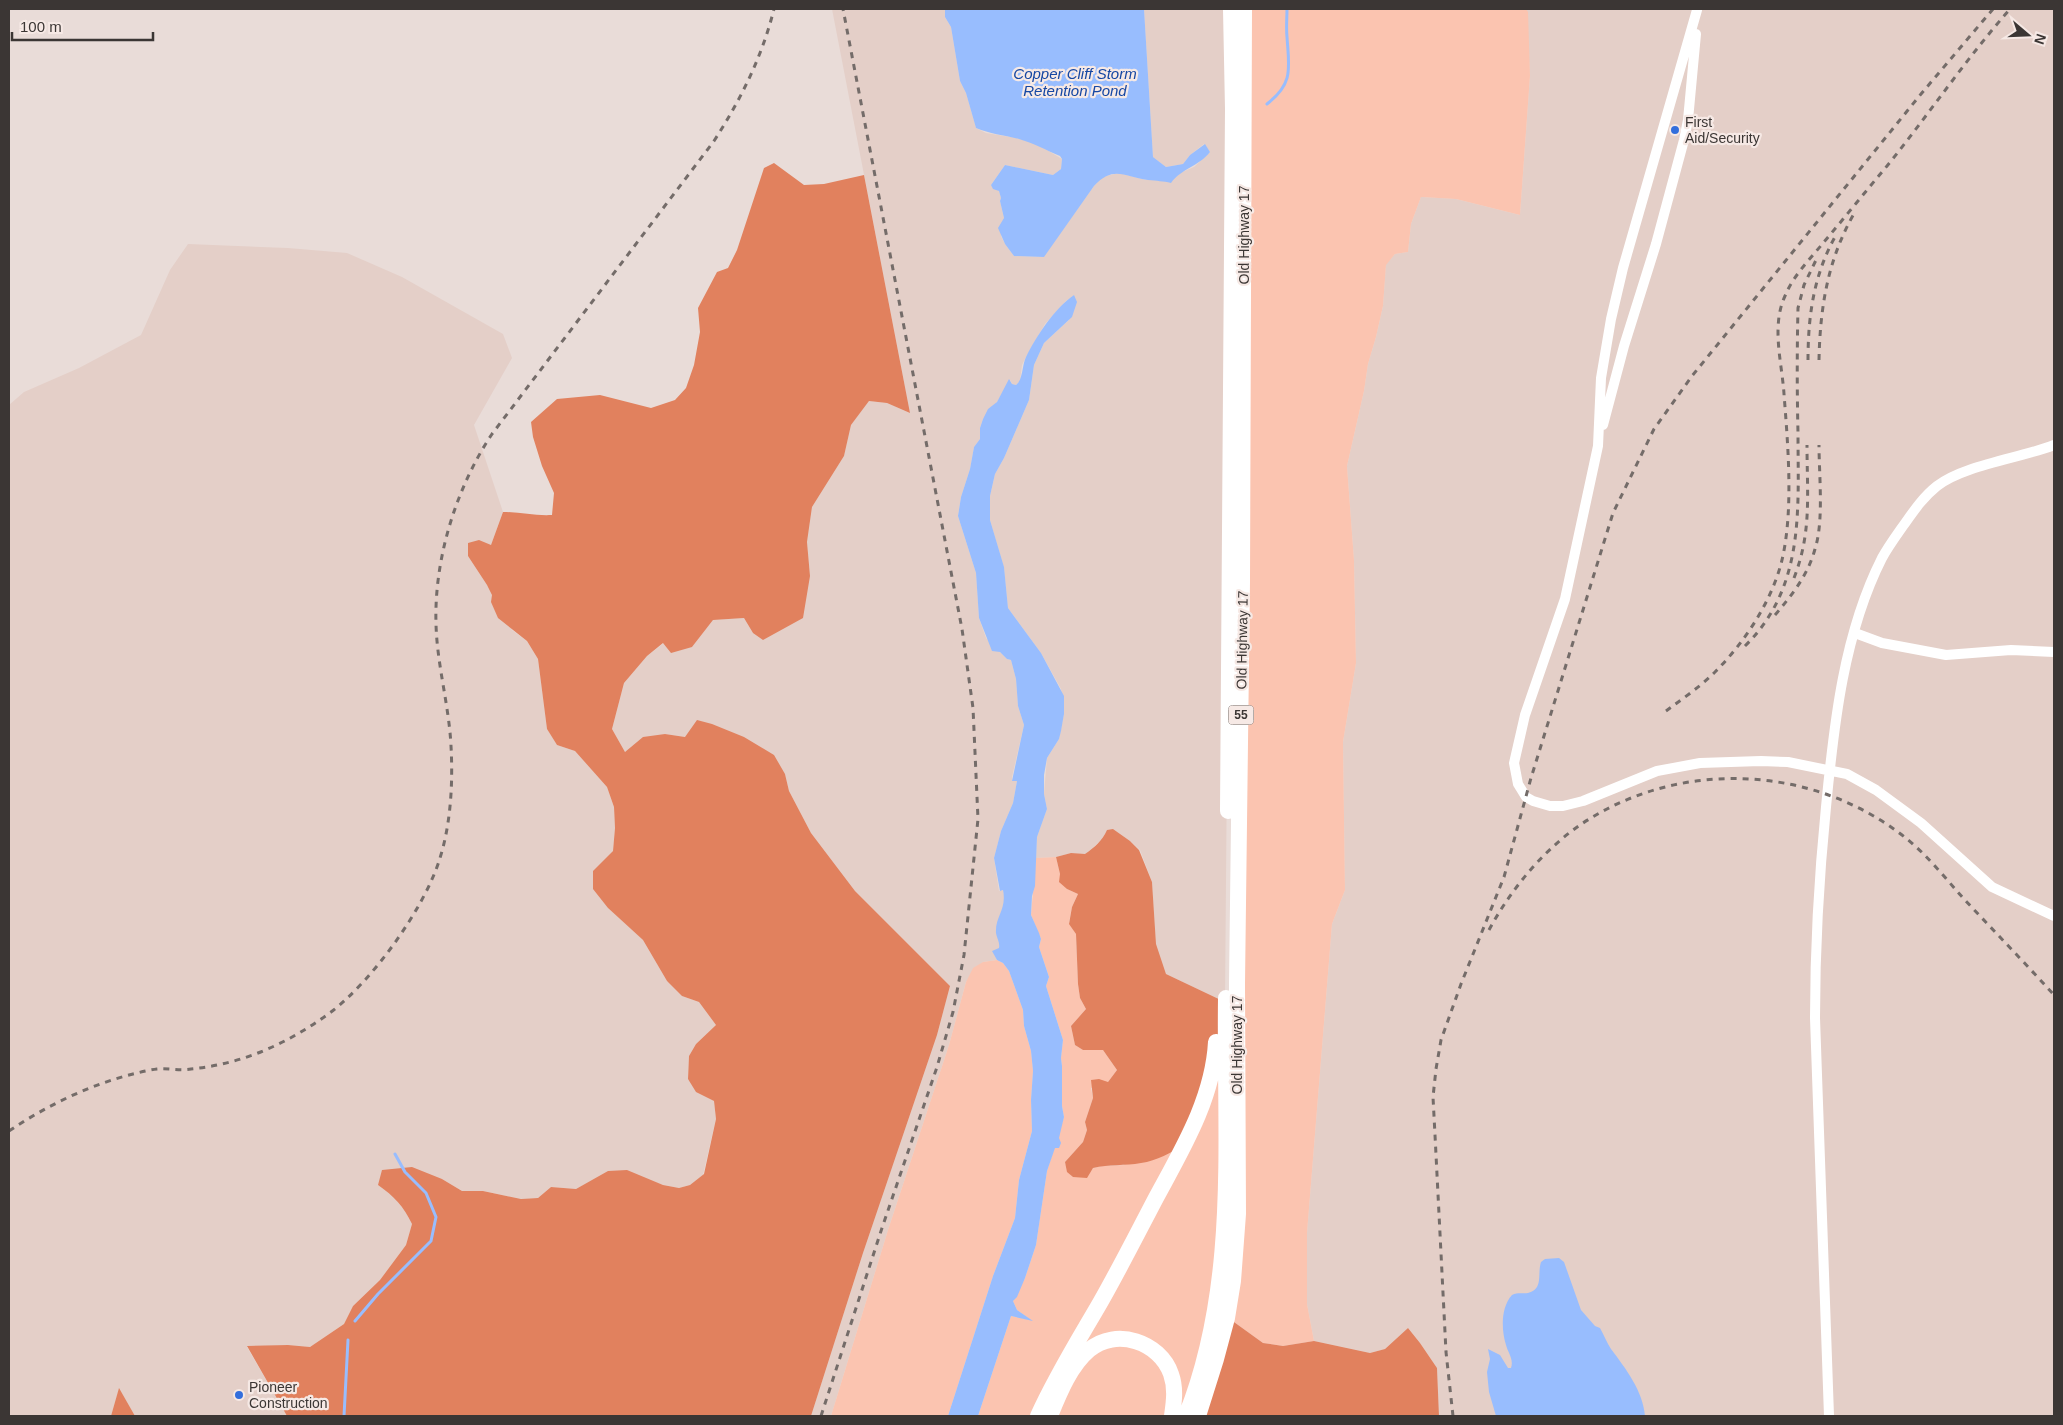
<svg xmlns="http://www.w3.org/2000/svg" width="2063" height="1425" font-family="Arial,sans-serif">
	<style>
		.built { fill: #e4cfc8 }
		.green { fill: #fbc4b0 }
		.forest { fill: #e1815e }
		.water { fill: #98bdfe }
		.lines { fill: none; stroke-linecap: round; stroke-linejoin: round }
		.stream { stroke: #98bdfe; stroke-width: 3 }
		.minor { stroke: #fff; stroke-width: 10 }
		.primary { stroke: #fff; stroke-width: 16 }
		.rail { stroke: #746c69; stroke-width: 3; stroke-dasharray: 6 6; stroke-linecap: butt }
		.poi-dot { fill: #336edc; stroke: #f6e9e5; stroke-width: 2 }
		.labels { text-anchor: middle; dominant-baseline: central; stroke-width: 4.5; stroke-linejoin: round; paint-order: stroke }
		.shield { fill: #f6e9e5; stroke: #736c69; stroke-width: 1 }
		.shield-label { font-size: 12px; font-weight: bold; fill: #3b3634 }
		.poi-label { font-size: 14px; fill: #3b3634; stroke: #f6e9e5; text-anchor: start }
		.street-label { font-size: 14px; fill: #3b3634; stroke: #f6e9e5 }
		.water-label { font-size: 15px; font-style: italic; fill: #1647a3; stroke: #f6e9e5 }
	</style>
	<rect width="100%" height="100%" fill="#e9dcd8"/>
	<path class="built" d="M832 9H945V17L951 27 960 81 966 93 976 128 986 133 1017 138 1037 144 1062 159 1061 169 1053 175 1005 165 991 185 999 191 1001 198 1000 201 1004 218 1001 236 1005 244 1014 256 1043 257 1094 186 1102 177 1119 173 1146 180H1163L1194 167 1210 152 1204 144 1190 155 1183 164 1166 167 1153 157 1144 9H1230L1232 154 1225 1002 1166 974 1156 945 1152 882 1140 850 1130 841 1113 829 1085 855 1071 853 1056 857 1036 858 1037 837 1047 809 1044 794 1047 758 1059 739 1064 714 1061 689 1041 653 1008 608 1004 568 990 520V496L995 474 1004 458 1029 400 1034 365 1044 343 1069 320 1074 295 1066 301 1045 324 1027 355 1022 365 1020 381 1016 385 1012 384 1010 380 997 402 983 419 980 428V439L974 447 970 469 961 497 958 516 976 573 979 618 986 638 1007 659 1011 660 1016 679 1018 706 1024 725 1012 777V781H1017L1013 803 1001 831 994 858 999 891 1003 890 1005 900 999 949 993 951 997 960 983 962 966 982 949 1045 888 1230 831 1416H811L863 1253 937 1035 950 986 855 891 811 833 789 791 785 774 685 737 665 734 625 752 612 729 624 683 647 656 664 643 692 647 713 620 744 618 753 633 810 576 807 542 812 507 844 456 851 425 869 401 887 403 910 413Z
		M1526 9H2054V1416H1439L1437 1368 1420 1343 1408 1328 1385 1349 1370 1353 1314 1341 1307 1304V1233L1332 924 1345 890 1343 742 1356 663 1354 560 1347 466 1364 391 1368 364 1376 337 1383 306 1386 264 1395 254 1408 252 1411 224 1421 197 1456 199 1520 215 1530 76Z
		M188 244 288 248 347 253 402 277 503 334 512 358 474 425 503 512 491 545H488L468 556 487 585 512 630 527 641 538 659 547 729 557 745 575 751 607 787 614 807 615 828 613 851 605 860 608 908 643 940 667 981 682 996 699 1002 716 1025 696 1044 689 1056 688 1079 705 1096 714 1101 716 1119 703 1175 690 1185 679 1188 663 1185 646 1179 591 1181 576 1189 551 1187 538 1198 521 1199 483 1191H462L442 1179 378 1185 391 1194 405 1211 412 1224 406 1245 380 1280 353 1306 344 1324 310 1347 288 1345 247 1347 287 1416H135L119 1389 111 1416H9V405L24 392 79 368 141 335 170 270Z"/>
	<path class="green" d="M1244 9H1526L1528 12 1530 76 1520 215 1456 199 1421 197 1411 224 1408 252 1395 254 1386 265 1383 306 1376 337 1368 364 1364 391 1347 466 1354 560 1356 663 1343 742 1345 890 1332 924 1307 1233V1304L1314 1341 1283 1346 1263 1343 1227 1317Z
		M1056 857 1060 874 1067 889 1078 894 1072 907 1069 923 1076 934 1078 984 1080 998 1086 1009 1071 1026 1075 1045 1083 1050H1103L1117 1070 1108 1082 1091 1088 1093 1098 1085 1122 1087 1130 1083 1142 1065 1162 1068 1172 1073 1177 1089 1173 1093 1168 1102 1166 1124 1165 1217 1036 1225 1010 1223 1244 1185 1416H978L1011 1316 1031 1320 1017 1310 1013 1301 1025 1278 1036 1245 1047 1171 1064 1117 1062 1106V1066L1061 1058 1063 1040 1046 986 1049 977 1039 947 1041 939 1031 915 1036 858Z
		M997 960 1003 963 1009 971 1023 1010 1024 1026 1031 1051 1033 1071 1031 1100 1032 1131 1019 1180 1015 1218 993 1276 948 1416H831L888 1230 949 1045 966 982 973 968 983 962Z"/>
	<path class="forest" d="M774 163 804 185 824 184 864 175 910 413 887 403 869 401 851 425 844 456 812 507 807 542 810 576 803 618 763 640 753 633 744 618 713 620 692 647 671 653 663 643 647 656 624 683 612 729 625 752 643 737 665 734 685 737 697 720 712 724 744 737 774 755 785 774 789 791 811 833 855 891 950 986 937 1035 863 1253 811 1416H287L247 1346 288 1345 310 1347 344 1324 353 1306 380 1280 406 1245 412 1224C404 1207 394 1196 378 1185L382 1170 412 1167 442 1179 462 1191H483L521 1199 538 1198 551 1187 576 1189 608 1171 627 1170 663 1185 679 1188 690 1185 704 1174 716 1119 714 1101 696 1092 688 1079 689 1056 696 1044 716 1025 699 1002 682 996 667 981 643 940 608 908 593 889V871L613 851 615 828 614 807 607 787 575 751 557 745 547 729 538 659 527 641 498 618 491 602 492 595 487 585 468 556V543L479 540 491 545 503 512C520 512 535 516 552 515L554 493 542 466 533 437 531 422 557 399 600 395 651 408 675 400 686 388 694 365 700 332 698 308 717 272 728 268 737 250 764 168Z
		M1113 829 1130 841 1139 850 1152 882 1156 944 1166 974 1225 1002V1010L1185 1145C1171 1152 1157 1161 1141 1163 1125 1166 1109 1164 1093 1168L1087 1178 1073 1177 1067 1172 1065 1162 1083 1142 1087 1130 1085 1122 1093 1098 1091 1080 1099 1079 1108 1082 1117 1070 1103 1050H1083L1075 1045 1071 1026 1086 1009 1080 998 1078 984 1076 934 1069 924 1072 907 1078 894 1067 889 1059 882 1060 874 1056 857 1071 853 1085 854C1095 847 1102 841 1107 830Z
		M1227 1317 1263 1343 1283 1346 1314 1341 1370 1353 1385 1349 1408 1328 1420 1343 1437 1368 1439 1416H1199Z
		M119 1388 135 1416H111Z"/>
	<path class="water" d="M945 9H1144L1153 157 1166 167 1183 164 1190 155 1205 144 1210 152C1198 167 1182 168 1171 183 1163 181 1157 181 1148 180 1124 177 1114 165 1094 186L1044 257 1014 256 1005 244 998 228 1004 218 1000 201 1001 198 999 191 993 189 991 185 1005 165 1053 175 1061 169 1062 159 1060 156C1046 150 1033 143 1019 139 1004 135 990 134 976 128L966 93 960 81 951 27 945 17Z
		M1074 295 1077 302 1072 317 1044 343 1034 365 1029 400 1004 458 995 474 990 496V520L1004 567 1008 608 1041 653 1064 696V714L1061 731 1059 739 1047 758 1044 775V794L1047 809 1037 837 1035 886 1032 896 1031 915 1039 933 1041 939 1039 947 1049 977 1046 986 1063 1040 1061 1058 1062 1066V1106L1064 1117 1059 1138 1061 1143 1059 1148H1055L1047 1171 1036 1245 1025 1278 1017 1297 1013 1301 1017 1310 1033 1321 1011 1316 978 1416H948L993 1276 1015 1218 1019 1180 1032 1131 1031 1100 1033 1071 1031 1051 1024 1026 1023 1010 1009 971 1003 963 997 960 992 951 999 948C1000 942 997 939 996 933 995 916 1007 910 1003 890L1000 891 994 858 1001 831 1013 803 1017 781H1012L1024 725 1018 706 1016 679 1011 660 1007 659 1000 652 992 651 979 618 976 573 958 516 961 497 970 469 974 447 980 439V428L983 419 988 409 997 402 1009 379 1012 384 1016 385C1023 380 1022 365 1026 357 1037 335 1054 309 1074 295Z
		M1559 1258 1564 1262 1581 1310 1595 1326 1600 1328C1604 1335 1607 1343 1611 1349 1626 1369 1643 1391 1645 1416H1496L1489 1392 1487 1372 1490 1359 1488 1349 1500 1355 1508 1368H1511C1514 1359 1508 1353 1506 1345 1501 1329 1501 1307 1512 1295 1518 1292 1523 1294 1528 1293 1544 1289 1537 1274 1541 1262L1545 1259Z"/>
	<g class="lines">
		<path class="stream" d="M1267 104C1294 83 1289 68 1287 37 1286 27 1287 18 1287 9
			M355 1321 378 1294 431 1241 436 1217 426 1193 405 1172 395 1154
			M344 1416 348 1340"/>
		<path class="minor" d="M1697 10 1623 268 1611 319 1601 378 1598 446 1565 599 1525 715 1514 763 1518 784 1526 797 1533 801 1550 806H1563L1583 801 1657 771 1700 763 1761 761 1788 762 1847 774 1876 790 1921 823 1992 887 2054 916
			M1603 425 1624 346 1656 244 1684 140 1688 120 1696 34
			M1855 633 1882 643 1946 655 2011 650 2054 652
			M1829 1416 1815 1018C1815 947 1819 877 1826 807 1834 723 1844 633 1882 558 1888 547 1896 536 1903 526 1913 512 1923 497 1937 486 1964 465 2021 458 2054 445"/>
		<path class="primary" d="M1228 811 1233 109 1231 9
			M1038 1416C1056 1376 1078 1341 1100 1303 1120 1268 1138 1232 1157 1196 1183 1148 1213 1098 1216 1042
			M1050 1416C1059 1394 1070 1366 1089 1350 1116 1327 1160 1342 1171 1374 1176 1388 1174 1402 1172 1416
			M1186 1416C1239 1283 1224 1138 1226 998
			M1198 1416 1216 1359 1227 1318 1233 1281 1238 1214 1237 984 1242 582 1244 9"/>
		<path class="rail" d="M1808 360C1808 315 1814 274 1836 235
			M1819 360C1820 307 1828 258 1855 212
			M1794 578C1812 532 1807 493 1807 445
			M1775 615C1792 595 1808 575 1815 549 1824 521 1819 475 1819 445
			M1745 646C1805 587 1798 510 1798 433 1797 391 1797 349 1798 308L1804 285 1817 258
			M1666 711C1682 699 1700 687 1715 672 1744 643 1770 604 1781 564 1794 514 1788 446 1784 394 1782 363 1771 326 1785 296 1793 276 1810 259 1824 242 1845 217 1866 191 1887 166 1929 114 1966 59 2010 9
			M1489 930C1511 889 1544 849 1583 823 1682 758 1815 765 1907 839 1928 856 1946 879 1964 899 1994 931 2025 963 2054 995
			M9 1131C46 1106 89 1085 133 1074 141 1072 149 1070 157 1069 168 1068 180 1071 191 1069 243 1064 289 1043 331 1012 372 981 425 908 440 858 451 823 453 782 451 746 449 705 437 665 436 624 434 559 456 488 492 434L714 141C741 99 762 57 774 9
			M821 1416 882 1228 937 1067 953 1012 964 955 978 819 973 708 962 629 843 9
			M1453 1416 1446 1352 1435 1135 1433 1097 1436 1069 1441 1040 1461 984 1504 877 1531 778 1613 513 1654 429 1692 376 1921 94 1993 9"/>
	</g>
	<g class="poi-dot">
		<circle cx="1675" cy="130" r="5"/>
		<circle cx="239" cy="1395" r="5"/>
	</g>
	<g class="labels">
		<rect class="shield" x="1228.5" y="705.5" width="25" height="19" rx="4"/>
		<g class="shield-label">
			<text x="1241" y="715">55</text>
		</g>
		<g class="poi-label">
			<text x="1685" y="122">First<tspan x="1685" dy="16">Aid/Security</tspan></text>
			<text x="249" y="1387">Pioneer<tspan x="249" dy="16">Construction</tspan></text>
		</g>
		<g class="street-label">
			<text transform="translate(1244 235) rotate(-90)">Old Highway 17</text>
			<text transform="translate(1242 640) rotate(-89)">Old Highway 17</text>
			<text transform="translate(1237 1045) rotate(-90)">Old Highway 17</text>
		</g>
		<g class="water-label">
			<text x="1075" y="73">Copper Cliff Storm<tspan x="1075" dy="17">Retention Pond</tspan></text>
		</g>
	</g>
	<rect width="2063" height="1425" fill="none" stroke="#3b3634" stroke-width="20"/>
	<g transform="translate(2028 35) rotate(109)" stroke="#f6e9e5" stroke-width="4" paint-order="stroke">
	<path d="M0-4L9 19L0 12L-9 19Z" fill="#3b3634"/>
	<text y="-8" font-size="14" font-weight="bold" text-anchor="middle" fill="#3b3634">N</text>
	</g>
	<path d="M12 32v8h141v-8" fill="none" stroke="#3b3634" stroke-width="2.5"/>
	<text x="20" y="32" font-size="15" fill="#3b3634" stroke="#f6e9e5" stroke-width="4" paint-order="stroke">100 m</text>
</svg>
